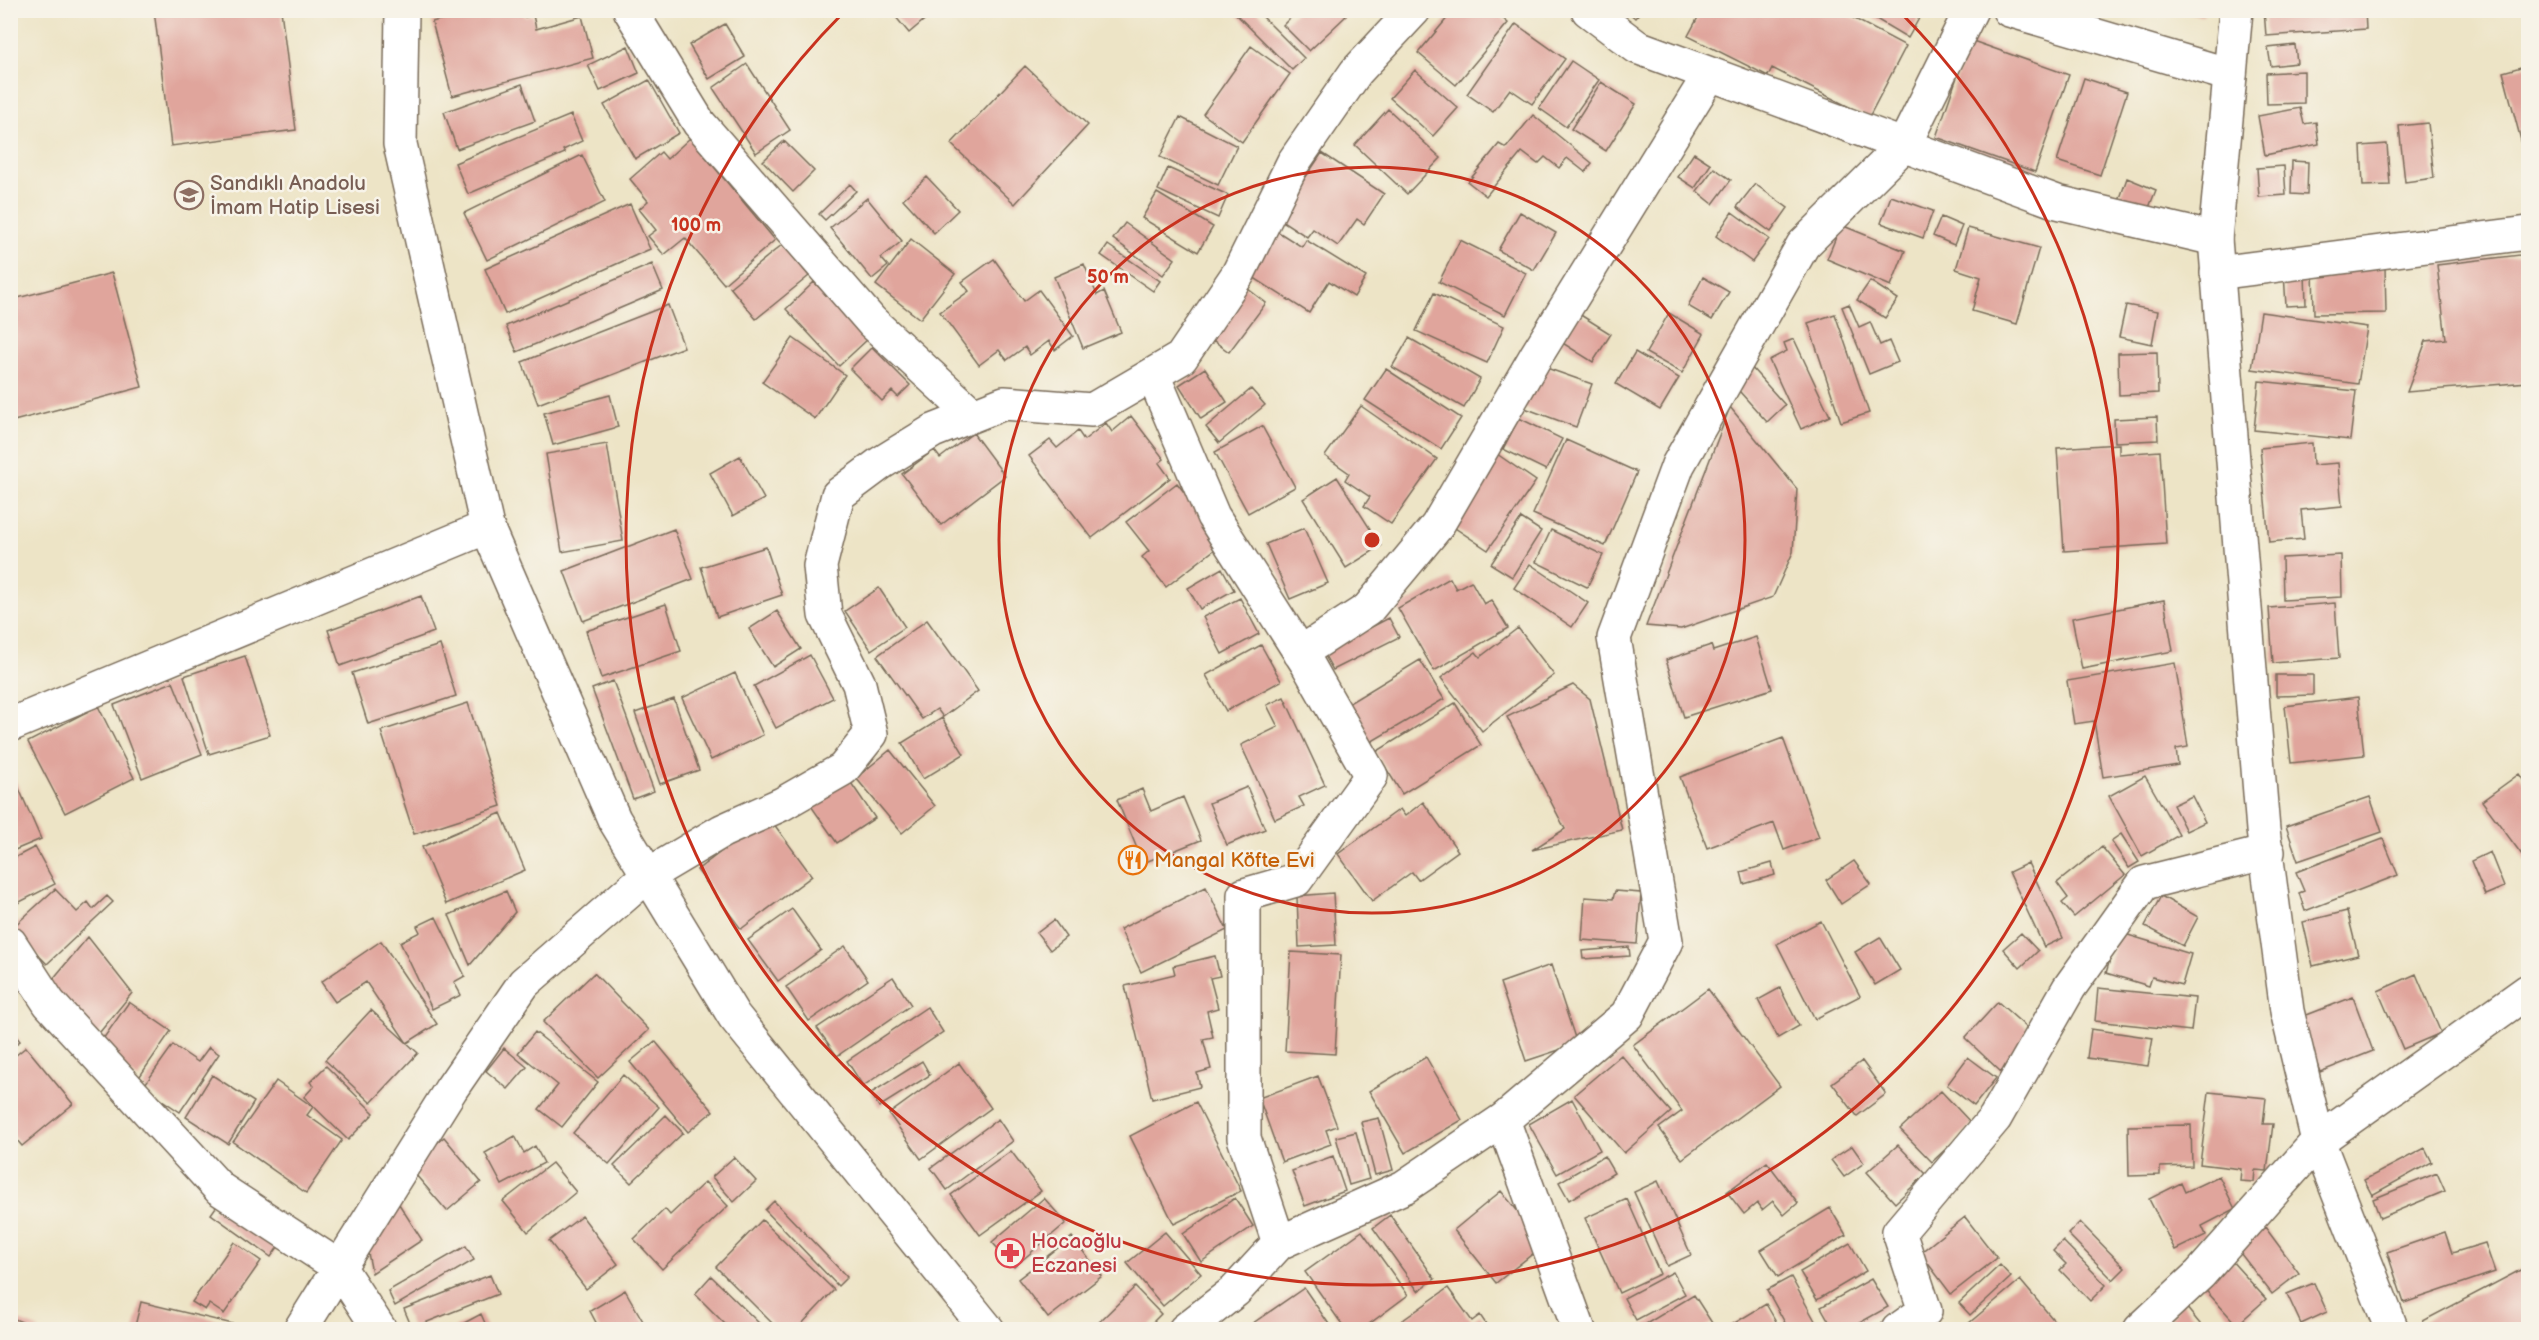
<svg xmlns="http://www.w3.org/2000/svg" width="2539" height="1340" font-family="'Balsamiq Sans',sans-serif">
	<style>
		.building { fill: #e0a59c }
		.lines { fill: none; stroke-linecap: round; stroke-linejoin: round }
		.minor-casing { stroke: #796b59; stroke-width: 36 }
		.tertiary-casing { stroke: #796b59; stroke-width: 36 }
		.minor { stroke: #fff; stroke-width: 33 }
		.tertiary { stroke: #fff; stroke-width: 33 }
		.ring { fill: none; stroke: #c8321e; stroke-width: 3 }
		.labels { text-anchor: middle; dominant-baseline: central; stroke-width: 5; stroke-linejoin: round; paint-order: stroke }
		.education-label { font-size: 21px; fill: #785e54; stroke: #f7f3e8; text-anchor: start }
		.food-label { font-size: 21px; fill: #c56008; stroke: #f7f3e8; text-anchor: start }
		.health-label { font-size: 21px; fill: #be3a42; stroke: #f7f3e8; text-anchor: start }
		.centre { fill: #c8321e; stroke: #f7f3e8; stroke-width: 3 }
		.ring-label { font-size: 18px; text-anchor: middle; font-weight: bold; fill: #c8321e; stroke: #f7f3e8; stroke-width: 5; stroke-linejoin: round; paint-order: stroke }
	</style>
	<rect width="100%" height="100%" fill="#f7f3e8"/>
	<filter id="ink" filterUnits="userSpaceOnUse"><feTurbulence type="fractalNoise" baseFrequency=".0167" numOctaves="2"/><feDisplacementMap in="SourceGraphic" scale="12" xChannelSelector="R" yChannelSelector="G"/><feConvolveMatrix kernelMatrix="1 2 1 2 8 2 1 2 1" color-interpolation-filters="sRGB"/></filter>
	<filter id="wash" filterUnits="userSpaceOnUse"><feTurbulence type="fractalNoise" baseFrequency=".008" numOctaves="4" result="noise"/><feDisplacementMap in="SourceGraphic" scale="24" xChannelSelector="R" yChannelSelector="G"/><feGaussianBlur stdDeviation="1.35" result="paint"/><feColorMatrix in="noise" values="0 0 0 0 0 0 0 0 0 0 0 0 0 0 0 0 0 1.4 0 .05"/><feComposite in="paint" operator="in"/></filter>
	<g filter="url(#wash)">
		<rect width="100%" height="100%" fill="#ede4c6"/>
		<g id="blocks">
			<path class="building" d="M154 10H281L296 130 171 146Z
				M475 10H523L525 17 533 15 536 29 582 16 593 58 452 96 432 22Z
				M890 10H936L909 33Z
				M1235 10H1256L1304 58 1292 70 1234 12Z
				M1298 10H1341L1346 16 1309 51 1283 25Z
				M1454 10H1493L1508 23 1456 85 1418 53Z
				M1626 10H1642L1635 18Z
				M1702 10H1838L1906 46 1869 117 1772 68 1768 76 1688 36Z
				M1861 10H1918L1922 13 1908 38Z
				M2178 10H2204L2203 16Z
				M2264 10H2365L2366 29 2266 36Z
				M725 24 745 57 709 79 689 45Z
				M1516 24 1565 59 1532 104 1510 89 1493 112 1467 94Z
				M1970 40 2069 75 2035 172 1936 137Z
				M2295 45 2297 63 2271 66 2268 48Z
				M628 46 639 73 600 91 588 65Z
				M1251 46 1290 74 1242 142 1203 114Z
				M1571 61 1599 80 1566 127 1539 108Z
				M747 64 790 130 756 153 713 88Z
				M2528 65V167L2503 72Z
				M1025 66 1088 125 1015 204 951 144Z
				M1415 70 1458 108 1433 136 1390 98Z
				M2304 71V103L2267 104 2266 73Z
				M2084 78 2127 92 2100 175 2057 161Z
				M649 80 679 133 635 159 604 105Z
				M1601 82 1636 104 1606 151 1571 129Z
				M522 84 535 121 457 149 444 112Z
				M2300 108 2304 124 2316 122 2319 144 2265 155 2258 116Z
				M1388 109 1441 158 1407 194 1355 145Z
				M571 115 582 141 563 150 565 153 468 194 455 163Z
				M1533 115 1592 163 1585 172 1567 158 1559 168 1545 157 1538 164 1522 152 1486 196 1468 182 1499 144 1506 148Z
				M1180 117 1237 146 1218 185 1160 157Z
				M2428 123 2434 178 2405 182 2399 126Z
				M690 138 775 240 724 284 685 238 664 255 648 236 656 230 639 209 648 201 630 179 661 152 667 159Z
				M784 141 814 171 793 192 763 161Z
				M2387 144 2390 185 2363 186 2361 146Z
				M1322 153 1384 194 1364 224 1357 219 1338 246 1313 229 1307 237 1278 218Z
				M1694 153 1711 164 1695 188 1678 177Z
				M582 155 605 202 487 260 464 213Z
				M2292 161 2308 162 2307 195 2291 194Z
				M2284 166 2286 195 2259 197 2257 168Z
				M1168 168 1228 195 1218 218 1158 190Z
				M1714 168 1731 180 1713 204 1697 191Z
				M927 177 958 210 934 233 903 199Z
				M2127 178 2156 190 2146 215 2118 204Z
				M850 184 856 191 825 220 819 214Z
				M1755 184 1788 208 1771 232 1737 207Z
				M1157 193 1213 227 1198 252 1142 218Z
				M1891 196 1933 211 1923 238 1881 223Z
				M867 198 902 241 881 258 888 266 872 279 830 228Z
				M630 204 650 249 505 314 485 269Z
				M1520 212 1556 233 1534 270 1498 250Z
				M1732 212 1769 239 1752 262 1716 236Z
				M1941 217 1962 226 1954 245 1933 236Z
				M1125 223 1175 259 1163 275 1113 239Z
				M1841 225 1905 251 1891 286 1827 259Z
				M1272 228 1302 247 1306 240 1366 277 1354 297 1329 281 1309 313 1245 272Z
				M1968 228 2039 248 2017 324 1972 311 1981 277 1956 269Z
				M911 239 955 274 920 319 876 285Z
				M1460 240 1526 273 1505 315 1439 282Z
				M783 244 809 276 756 319 730 287Z
				M1108 245 1160 281 1153 291 1101 255Z
				M2528 254V382L2407 392 2426 341 2446 339 2437 265Z
				M994 259 1024 301 1039 290 1073 336 1055 350 1049 341 1030 355 1025 347 1007 360 999 350 979 365 940 312 969 291 962 282Z
				M652 264 663 290 517 352 506 326Z
				M1084 264 1097 295 1104 291 1121 332 1083 348 1054 277Z
				M2385 267 2386 313 2314 314 2313 268Z
				M2305 272 2306 305 2286 306 2284 273Z
				M112 273 142 387 10 422V300Z
				M1703 277 1729 292 1712 320 1688 306Z
				M1870 281 1898 299 1885 318 1857 300Z
				M814 282 868 339 839 366 786 309Z
				M1243 285 1266 303 1229 352 1206 335Z
				M1434 293 1504 326 1487 363 1416 331Z
				M1849 304 1859 327 1870 322 1880 345 1889 341 1898 362 1869 374 1842 307Z
				M668 305 684 347 538 404 522 362Z
				M2126 305 2158 311 2152 344 2119 337Z
				M2261 312 2367 327 2358 384 2252 369Z
				M1669 313 1704 334 1682 373 1646 353Z
				M1579 314 1611 334 1593 362 1561 342Z
				M1835 314 1869 413 1841 422 1808 323Z
				M793 338 845 375 815 419 762 382Z
				M1409 338 1480 379 1464 408 1392 367Z
				M1794 339 1830 416 1801 429 1769 360 1787 351 1784 343Z
				M872 347 910 385 898 397 892 391 882 401 850 369Z
				M1635 352 1679 378 1660 410 1616 384Z
				M2157 352 2158 393 2119 395 2118 353Z
				M1538 365 1592 384 1576 427 1522 407Z
				M1750 366 1785 405 1767 422 1731 382Z
				M1205 368 1227 402 1201 419 1179 385Z
				M1386 369 1461 418 1441 449 1365 400Z
				M2259 381 2356 391 2350 440 2254 430Z
				M1251 389 1265 405 1219 443 1206 427Z
				M610 395 618 427 553 445 544 413Z
				M1361 406 1437 459 1391 524 1364 506 1370 497 1345 480 1349 473 1325 456Z
				M1730 407 1797 489 1793 552 1773 597 1681 629 1646 626Z
				M1131 416 1164 459 1159 463 1170 478 1092 538 1029 456 1050 440 1057 448 1078 431 1084 440 1106 423 1112 432Z
				M2157 417 2158 440 2115 442 2114 419Z
				M1519 418 1562 439 1546 470 1503 449Z
				M1262 426 1295 487 1248 513 1215 452Z
				M973 433 1005 476 941 525 902 474 934 450 940 458Z
				M1566 440 1637 472 1605 546 1533 514Z
				M2312 443 2313 465 2338 463 2342 506 2301 510 2304 539 2269 542 2260 448Z
				M607 444 623 541 562 552 546 454Z
				M2119 444V454L2160 451 2166 544 2064 551 2057 448Z
				M1497 454 1536 481 1488 550 1449 524Z
				M740 456 764 499 733 516 710 473Z
				M1337 477 1381 546 1346 568 1303 499Z
				M1177 483 1223 543 1166 587 1142 557 1149 551 1126 522Z
				M1521 518 1541 531 1512 577 1491 564Z
				M1304 528 1328 583 1290 599 1266 544Z
				M674 529 693 579 583 621 564 571Z
				M1551 530 1603 555 1587 587 1536 562Z
				M766 547 782 595 717 617 701 567Z
				M2341 555 2342 597 2283 600 2282 558Z
				M1530 564 1588 603 1572 627 1514 588Z
				M1222 568 1234 590 1200 609 1188 588Z
				M1450 578 1456 589 1471 581 1484 604 1491 600 1508 628 1434 671 1398 608Z
				M879 588 905 627 871 650 845 611Z
				M421 596 434 632 340 666 328 630Z
				M1240 598 1259 634 1222 654 1203 617Z
				M2164 600 2173 651 2082 669 2072 618Z
				M2335 603 2339 658 2273 663 2269 608Z
				M666 604 681 651 601 678 586 631Z
				M777 611 801 649 773 667 749 629Z
				M1389 618 1399 637 1333 670 1323 652Z
				M927 620 978 691 943 717 937 709 922 719 877 656Z
				M1518 628 1554 675 1482 731 1441 678 1476 652 1480 657Z
				M1756 637 1772 689 1684 717 1666 660 1711 645 1713 651Z
				M440 645 456 696 368 724 352 673Z
				M1261 645 1281 681 1226 711 1206 675Z
				M810 655 833 698 776 728 754 686Z
				M245 656 270 735 209 754 184 676Z
				M1420 660 1444 699 1369 743 1346 705Z
				M2175 663 2188 747 2176 749 2178 765 2103 777 2094 721 2074 724 2067 681Z
				M735 673 763 735 711 760 682 698Z
				M2276 675H2313V695L2276 696Z
				M613 681 654 791 633 799 592 689Z
				M173 682 202 754 142 778 114 705Z
				M1573 685 1590 699 1622 830 1532 850 1565 829 1507 717Z
				M1284 697 1325 785 1299 797 1304 806 1275 819 1241 745 1278 727 1267 705Z
				M2358 697 2364 755 2291 763 2285 706Z
				M674 699 699 770 660 784 635 713Z
				M468 703 501 806 414 834 381 731Z
				M1455 703 1481 745 1402 794 1376 752Z
				M98 706 134 778 65 813 28 742Z
				M942 718 964 754 923 779 902 743Z
				M1783 738 1819 837 1784 850 1774 823 1707 848 1680 777Z
				M890 750 935 806 902 833 856 778Z
				M10 768 41 839 10 852Z
				M2519 774 2528 787V863L2482 801Z
				M2145 776 2179 835 2142 856 2109 796Z
				M847 777 875 818 837 843 809 803Z
				M1247 787 1265 829 1227 845 1209 803Z
				M1142 789 1151 811 1183 797 1201 840 1143 863 1117 800Z
				M2192 796 2205 822 2186 831 2173 805Z
				M2370 797 2382 832 2298 861 2286 826Z
				M1423 802 1458 851 1418 880 1412 872 1372 901 1338 854 1400 809 1405 816Z
				M501 813 525 870 446 904 422 847Z
				M768 816 812 876 741 929 697 870Z
				M2121 834 2139 862 2129 868 2111 841Z
				M2383 839 2398 875 2305 911 2299 893 2304 891 2296 872Z
				M35 847 55 884 10 907V860Z
				M2102 847 2125 875 2074 917 2062 903 2068 898 2057 883Z
				M2490 852 2504 887 2485 895 2471 861Z
				M1854 861 1871 884 1841 904 1826 880Z
				M1772 863 1775 875 1744 884 1741 872Z
				M2028 863 2063 938 2044 947 2009 872Z
				M1206 887 1227 930 1141 972 1120 929Z
				M55 889 77 912 88 902 93 909 107 896 113 902 47 964 12 928Z
				M506 891 515 912 470 965 449 915Z
				M1615 891 1641 893 1637 944 1582 940 1585 897 1613 899Z
				M1333 893 1336 945 1299 947 1297 896Z
				M2161 896 2198 917 2183 946 2145 926Z
				M792 909 821 950 778 981 748 940Z
				M2347 911 2358 955 2313 966 2303 922Z
				M436 917 465 976 454 982 461 995 432 1009 400 942 420 932 417 926Z
				M1054 920 1066 937 1050 950 1037 933Z
				M1821 921 1860 996 1815 1019 1777 944Z
				M2118 932 2191 954 2182 985 2152 977 2149 986 2106 973Z
				M2021 933 2038 951 2020 968 2003 949Z
				M88 937 132 993 95 1038 48 985Z
				M1880 937 1900 970 1875 985 1855 952Z
				M381 941 437 1024 407 1043 366 982 335 1002 321 982Z
				M845 946 868 980 809 1021 786 987Z
				M1629 947 1630 956 1583 959 1582 951Z
				M1291 952 1341 955 1335 1054 1285 1051Z
				M1215 956 1220 976 1210 978 1218 1008 1207 1011 1213 1037 1203 1039 1211 1069 1197 1073 1200 1087 1152 1099 1125 986 1175 974 1173 966Z
				M1551 965 1577 1044 1526 1061 1500 983Z
				M594 973 649 1030 598 1078 543 1022Z
				M2416 974 2441 1033 2403 1049 2378 991Z
				M893 977 911 1005 837 1056 817 1028Z
				M1780 988 1799 1026 1778 1038 1758 1000Z
				M2098 988 2195 998 2191 1031 2095 1021Z
				M1708 989 1780 1086 1682 1159 1659 1128 1682 1111 1633 1045Z
				M2353 997 2373 1051 2320 1072 2299 1018Z
				M129 1002 171 1031 138 1079 96 1049Z
				M1998 1002 2035 1035 2001 1072 1965 1038Z
				M927 1007 943 1032 863 1086 847 1061Z
				M371 1010 418 1053 371 1103 325 1060Z
				M10 1029 20 1041 10 1048Z
				M2091 1029 2153 1038 2148 1066 2087 1058Z
				M535 1032 598 1082 562 1127 539 1109 558 1085 518 1053Z
				M655 1041 713 1111 688 1132 630 1062Z
				M173 1045 198 1062 209 1047 219 1054 180 1112 143 1087Z
				M26 1047 73 1104 22 1146 10 1132V1060Z
				M504 1048 527 1067 508 1089 486 1071Z
				M1621 1055 1671 1112 1624 1153 1574 1095Z
				M1426 1057 1462 1120 1405 1153 1369 1091Z
				M1968 1057 1996 1078 1974 1106 1947 1085Z
				M922 1061 930 1075 879 1107 871 1093Z
				M1862 1061 1886 1094 1857 1116 1832 1083Z
				M959 1063 991 1108 921 1159 889 1114Z
				M326 1066 374 1113 348 1140 304 1097 314 1086 310 1082Z
				M212 1075 254 1102 228 1144 186 1117Z
				M623 1075 659 1107 609 1164 573 1133Z
				M1318 1076 1337 1126 1326 1130 1331 1144 1282 1162 1259 1098Z
				M276 1081 313 1107 307 1115 342 1140 306 1193 233 1142Z
				M1941 1091 1972 1124 1932 1162 1900 1129Z
				M2209 1092 2266 1098 2263 1124H2273L2267 1171 2255 1170 2254 1182 2240 1181 2241 1169 2200 1164Z
				M1572 1099 1600 1150 1557 1174 1529 1124Z
				M1196 1102 1241 1191 1174 1224 1130 1136Z
				M666 1115 683 1133 631 1183 614 1166Z
				M1379 1118 1393 1170 1375 1175 1361 1122Z
				M998 1119 1013 1141 947 1190 931 1168Z
				M2191 1125 2192 1166 2160 1167V1175L2129 1176 2128 1126Z
				M1356 1132 1369 1179 1349 1185 1336 1137Z
				M515 1136 524 1153 535 1146 544 1163 502 1185 485 1153Z
				M444 1137 481 1182 447 1211 409 1167Z
				M1898 1145 1926 1174 1895 1203 1867 1172Z
				M1852 1146 1864 1163 1844 1177 1831 1160Z
				M2425 1148 2432 1162 2372 1195 2364 1180Z
				M1011 1151 1041 1191 980 1235 951 1195Z
				M1333 1156 1345 1191 1305 1206 1292 1171Z
				M1604 1156 1614 1173 1569 1200 1559 1182Z
				M734 1157 756 1181 734 1202 712 1177Z
				M1767 1162 1798 1203 1784 1215 1773 1201 1762 1210 1757 1203 1744 1214 1727 1192Z
				M552 1163 576 1192 528 1232 503 1201Z
				M2437 1173 2445 1191 2380 1218 2373 1199Z
				M2219 1176 2235 1209 2202 1226 2206 1235 2175 1250 2149 1199 2181 1183 2185 1192Z
				M1658 1181 1691 1255 1667 1266 1634 1192Z
				M705 1182 728 1206 662 1269 634 1239 665 1209 670 1215Z
				M1501 1191 1545 1244 1496 1283 1454 1230Z
				M223 1197 283 1240 271 1257 211 1214Z
				M1044 1198 1066 1223 1014 1267 992 1242Z
				M1235 1198 1253 1226 1201 1262 1183 1234Z
				M1627 1199 1660 1274 1619 1293 1585 1218Z
				M774 1201 847 1277 838 1286 765 1210Z
				M399 1204 422 1240 372 1273 365 1238Z
				M1830 1208 1846 1235 1778 1277 1761 1250Z
				M1390 1215 1435 1279 1418 1291 1373 1228Z
				M582 1216 618 1264 586 1289 549 1241Z
				M1965 1217 1997 1258 1951 1294 1920 1253Z
				M762 1220 834 1290 796 1330H779L716 1267Z
				M2080 1222 2125 1268 2113 1280 2068 1234Z
				M2265 1227 2299 1273 2272 1294 2237 1249Z
				M1362 1231 1408 1295 1361 1330H1346L1305 1272Z
				M1165 1232 1201 1274 1163 1306 1127 1263Z
				M2445 1232 2452 1253 2485 1243 2495 1272 2404 1303 2387 1252Z
				M1072 1237 1102 1276 1048 1318 1018 1279Z
				M2063 1241 2106 1285 2090 1301 2060 1270 2066 1264 2053 1251Z
				M234 1242 261 1261 224 1314 209 1304 205 1310 192 1302Z
				M1850 1243 1866 1271 1817 1300 1800 1272Z
				M466 1246 474 1260 395 1306 388 1291Z
				M2229 1258 2266 1299 2237 1325 2200 1284Z
				M2000 1265 2011 1277 1970 1315 1959 1303Z
				M2528 1266V1324L2518 1330H2428L2423 1321Z
				M1673 1272 1685 1294 1636 1320 1624 1298Z
				M490 1275 498 1294 412 1328 404 1309Z
				M711 1276 766 1330H731L695 1294Z
				M1791 1277 1820 1330H1789L1767 1290Z
				M1871 1279 1888 1307 1847 1330H1834L1821 1307Z
				M2020 1280 2062 1330H1975L1969 1323Z
				M2314 1283 2327 1312 2301 1324 2287 1294Z
				M1135 1287 1161 1314 1145 1330H1097L1094 1327Z
				M1304 1288 1333 1330H1243Z
				M1448 1288 1472 1321 1480 1315 1490 1330H1389Z
				M625 1290 648 1330H600L590 1311Z
				M1694 1295 1712 1323 1701 1330H1636Z
				M2181 1301 2205 1330H2164Z
				M141 1302 233 1324 231 1330H134Z
				M1766 1304 1781 1330H1723Z
				M481 1314 488 1330H451Z
				M12 1318 39 1329V1330H10Z"/>
		</g>
	</g>
	<g filter="url(#ink)">
		<use href="#blocks" fill-opacity="0" stroke="#796b59" stroke-width="1.5"/>
		<g class="lines">
			<g class="minor-casing">
				<path id="minor" d="M630 10 699 123 872 322 973 415
					M1588 10 1637 47 2057 202 2215 239
					M2009 10 2230 75
					M2217 273 2528 233
					M1153 375 1213 516 1308 665 1371 776 1296 880 1244 895V1138L1279 1243
					M1300 653 1368 609 1437 526 1536 356 1710 74
					M10 725 487 527
					M10 943 49 1003 220 1189 339 1267 380 1330
					M1503 1120 1579 1330
					M300 1330 451 1089 524 983 648 875 722 831 782 804 843 769 871 734 859 684 825 615 820 566 838 495 881 463 933 431 1004 403 1092 410 1181 358 1238 274 1293 163 1356 72 1414 10
					M1185 1330 1235 1291 1279 1243 1404 1187 1503 1120 1627 1015 1666 941 1614 638 1678 465 1803 245 1904 145 1971 10
					M1898 1330 1925 1311 1899 1232 1995 1118 2069 988 2144 883 2268 852
					M2140 1330 2200 1274 2318 1141 2528 991"/>
			</g>
			<g class="tertiary-casing">
				<path id="tertiary" d="M402 10 400 144 487 527 614 819 734 1016 988 1330
					M2236 10 2215 239 2263 830 2287 1011 2318 1141 2392 1330"/>
			</g>
			<use href="#minor" class="minor"/>
			<use href="#tertiary" class="tertiary"/>
		</g>
	</g>
	<g class="ring">
		<circle cx="1372" cy="540" r="373"/>
		<path d="M1900 12A746 746 0 1 1 844 12"/>
	</g>
	<defs>
		<g id="school-ring" transform="scale(1.5)"><circle r="9.5" fill="#f7f3e8" stroke="#8d6e63" stroke-width="1.5"/><path d="M0-5L7-2L0 1L-7-2ZM-4 1L0 2.5L4 1V4Q0 6-4 4Z" fill="#8d6e63"/></g>
		<g id="restaurant-ring" transform="scale(1.5)"><circle r="9.5" fill="#f7f3e8" stroke="#e8710a" stroke-width="1.5"/><path d="M-5-6h1v4h1v-4h1v4h1v-4h1v5L-1.5 .5V6h-2V.5L-5-1ZM5-6V6H3V1.5H1.5Q1.5-4 5-6Z" fill="#e8710a"/></g>
		<g id="pharmacy-ring" transform="scale(1.5)"><circle r="9.5" fill="#f7f3e8" stroke="#e0444e" stroke-width="1.5"/><path d="M-2-6h4v4h4v4h-4v4h-4v-4h-4v-4h4Z" fill="#e0444e"/></g>
	</defs>
	<g fill-rule="evenodd">
		<use href="#school-ring" x="189" y="195"/>
		<use href="#restaurant-ring" x="1133" y="860"/>
		<use href="#pharmacy-ring" x="1010" y="1253"/>
	</g>
	<g class="labels">
		<g class="education-label">
			<text x="210" y="183">Sandıklı Anadolu<tspan x="210" dy="24">İmam Hatip Lisesi</tspan></text>
		</g>
		<g class="food-label">
			<text x="1154" y="860">Mangal Köfte Evi</text>
		</g>
		<g class="health-label">
			<text x="1031" y="1241">Hocaoğlu<tspan x="1031" dy="24">Eczanesi</tspan></text>
		</g>
	</g>
	<circle cx="1372" cy="540" r="9" class="centre"/>
	<g class="ring-label">
		<text x="696" y="231">100 m</text>
		<text x="1108" y="283">50 m</text>
	</g>
	<rect width="2539" height="1340" fill="none" stroke="#f7f3e8" stroke-width="36"/>
</svg>
